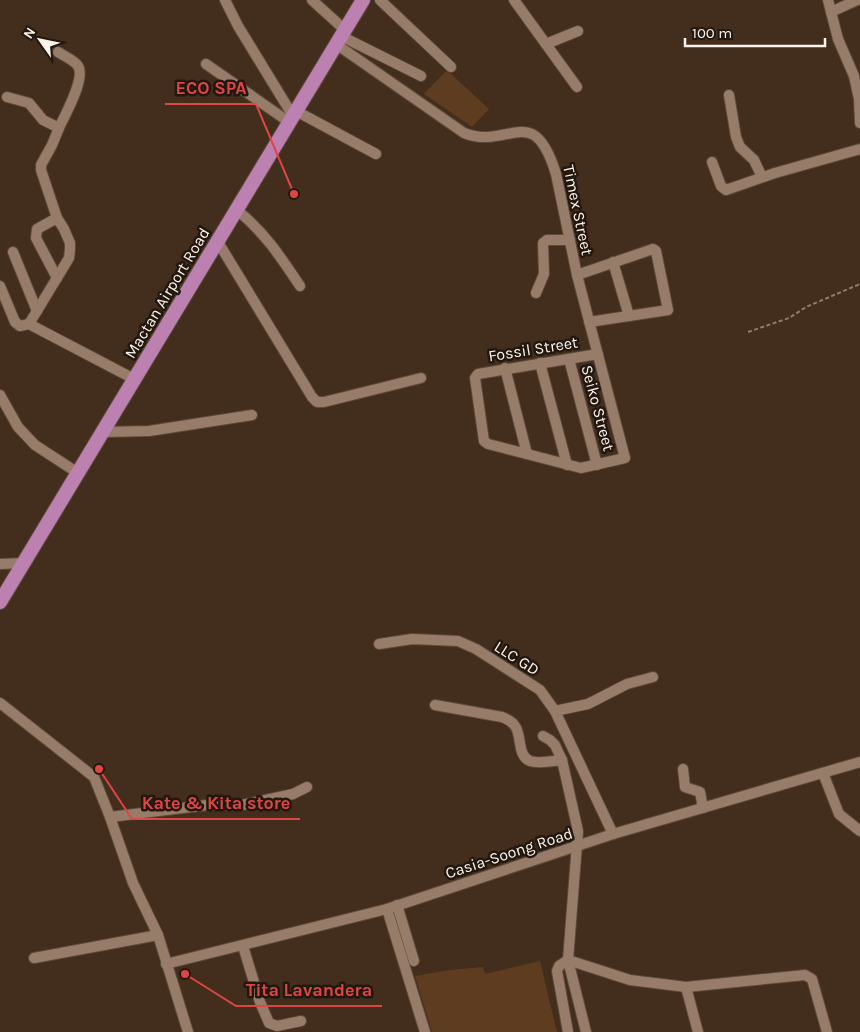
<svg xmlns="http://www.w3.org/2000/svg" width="860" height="1032" font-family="Karla,sans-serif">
<rect width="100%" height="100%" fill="#432d1c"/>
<g fill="#5e3c1f">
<path d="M446,71L451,74L489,109L472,127L424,94Z"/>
<path d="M540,961L557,1032H432L415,976L450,970L483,967L485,974Z"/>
</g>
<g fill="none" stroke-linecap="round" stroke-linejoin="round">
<g stroke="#5c4a3b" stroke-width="12">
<g id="minor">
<path d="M225,0L238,26L293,116"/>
<path d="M312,0L345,30"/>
<path d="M380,0L451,67"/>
<path d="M514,0L577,87"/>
<path d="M828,0L838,39L854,76L859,99L860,123"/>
<path d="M831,12L857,0"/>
<path d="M341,36L421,76"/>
<path d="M336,44L464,133C509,151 533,99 556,174L577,275L625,458L581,468L488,444L484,441L475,378L478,374L598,354"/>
<path d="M546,44L578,31"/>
<path d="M58,52C64,56 74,60 78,66C86,78 65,115 59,128"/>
<path d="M206,64L289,122"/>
<path d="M729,95L736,137L740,147L754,160L762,177"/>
<path d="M7,97L29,103L43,120L59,128L52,145L41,165V170L57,218L64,229L70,243V249L69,258L29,324L136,380"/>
<path d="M296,111L376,154"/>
<path d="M712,162L721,186L726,190L775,173L860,149"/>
<path d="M237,210C265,233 280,256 300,286"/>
<path d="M57,218L37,229L36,238L57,278"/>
<path d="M218,242L312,397L317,402H324L421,378"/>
<path d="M13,252L37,311"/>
<path d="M613,262L629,316"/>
<path d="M577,275L653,249L656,251L668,310L589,322"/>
<path d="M0,286L15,322L20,326L29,324"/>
<path d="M536,293L544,274L543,243L547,240H570"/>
<path d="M569,359L597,465"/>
<path d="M540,363L567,465"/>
<path d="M505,368L527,454"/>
<path d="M0,395L18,427L35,445L78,473"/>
<path d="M103,432L149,431L252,415"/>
<path d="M0,564L24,563"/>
<path d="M379,644L412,639L458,641L476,649L540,690L555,711L613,834"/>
<path d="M0,703L94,777L110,817L133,883L158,935L188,1032"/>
<path d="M435,705L502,717C507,719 512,721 515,726C522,735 517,756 530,761C539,764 553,761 562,760"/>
<path d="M555,711L588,704L627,684L653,677"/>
<path d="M543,736L550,740L555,745L562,760L578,831L568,960L586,1032"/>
<path d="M683,769L685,787L700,792L703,808"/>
<path d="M823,773L839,814L860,831"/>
<path d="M110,817L207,805H242L293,794L307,787"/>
<path d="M397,905L414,961"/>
<path d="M387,909L425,1032"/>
<path d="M243,946L260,1002L269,1023L277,1026L301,1021"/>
<path d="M34,958L158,935"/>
<path d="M166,964L387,909L613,834L860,762"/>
<path d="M686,987L698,1032"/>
<path d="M568,1032L557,971L559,966L568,960L630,980L686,987L805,975L812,979L827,1032"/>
</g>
</g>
<g stroke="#5c4a3b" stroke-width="16">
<path id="major" d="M0,602L363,0"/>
</g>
<path stroke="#8e7d6f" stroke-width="2" stroke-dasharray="4 2.5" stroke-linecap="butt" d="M748,332L789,318L806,307L860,284"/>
<use href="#minor" stroke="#977d69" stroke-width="10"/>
<use href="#major" stroke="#bd81b1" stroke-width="14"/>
</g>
<g text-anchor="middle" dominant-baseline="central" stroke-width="5" stroke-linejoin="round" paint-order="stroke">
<g font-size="16" fill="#fef3ea" stroke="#221810">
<text transform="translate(578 210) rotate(78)">Timex Street</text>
<text transform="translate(167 293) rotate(-59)">Mactan Airport Road</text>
<text transform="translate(533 349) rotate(-9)">Fossil Street</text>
<text transform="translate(598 408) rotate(75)">Seiko Street</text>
<text transform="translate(517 658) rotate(32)">LLC GD</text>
<text transform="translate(509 853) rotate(-18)">Casia-Soong Road</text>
</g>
</g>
<path fill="none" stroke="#dc4645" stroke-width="2" d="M294 194L256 104H165M99 769L132 819H300M185 974L236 1006H382"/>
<g fill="#dc4645" stroke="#221810" stroke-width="2">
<circle cx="294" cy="194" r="5"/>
<circle cx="99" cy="769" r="5"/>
<circle cx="185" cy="974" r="5"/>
</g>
<g font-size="18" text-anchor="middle" font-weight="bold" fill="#dc4645" stroke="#221810" stroke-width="5" stroke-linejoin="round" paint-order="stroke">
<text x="211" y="94">ECO SPA</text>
<text x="216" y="809">Kate &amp; Kita store</text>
<text x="309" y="996">Tita Lavandera</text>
</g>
<g transform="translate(40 40) rotate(303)" stroke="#221810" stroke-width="4" paint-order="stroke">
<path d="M0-4L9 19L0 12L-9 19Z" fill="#fef3ea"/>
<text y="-8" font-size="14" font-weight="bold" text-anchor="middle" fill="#fef3ea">N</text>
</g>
<path d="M685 38v8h140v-8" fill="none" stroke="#fef3ea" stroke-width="2.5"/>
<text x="692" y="38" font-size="15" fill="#fef3ea" stroke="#221810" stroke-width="4" paint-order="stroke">100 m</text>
</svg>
